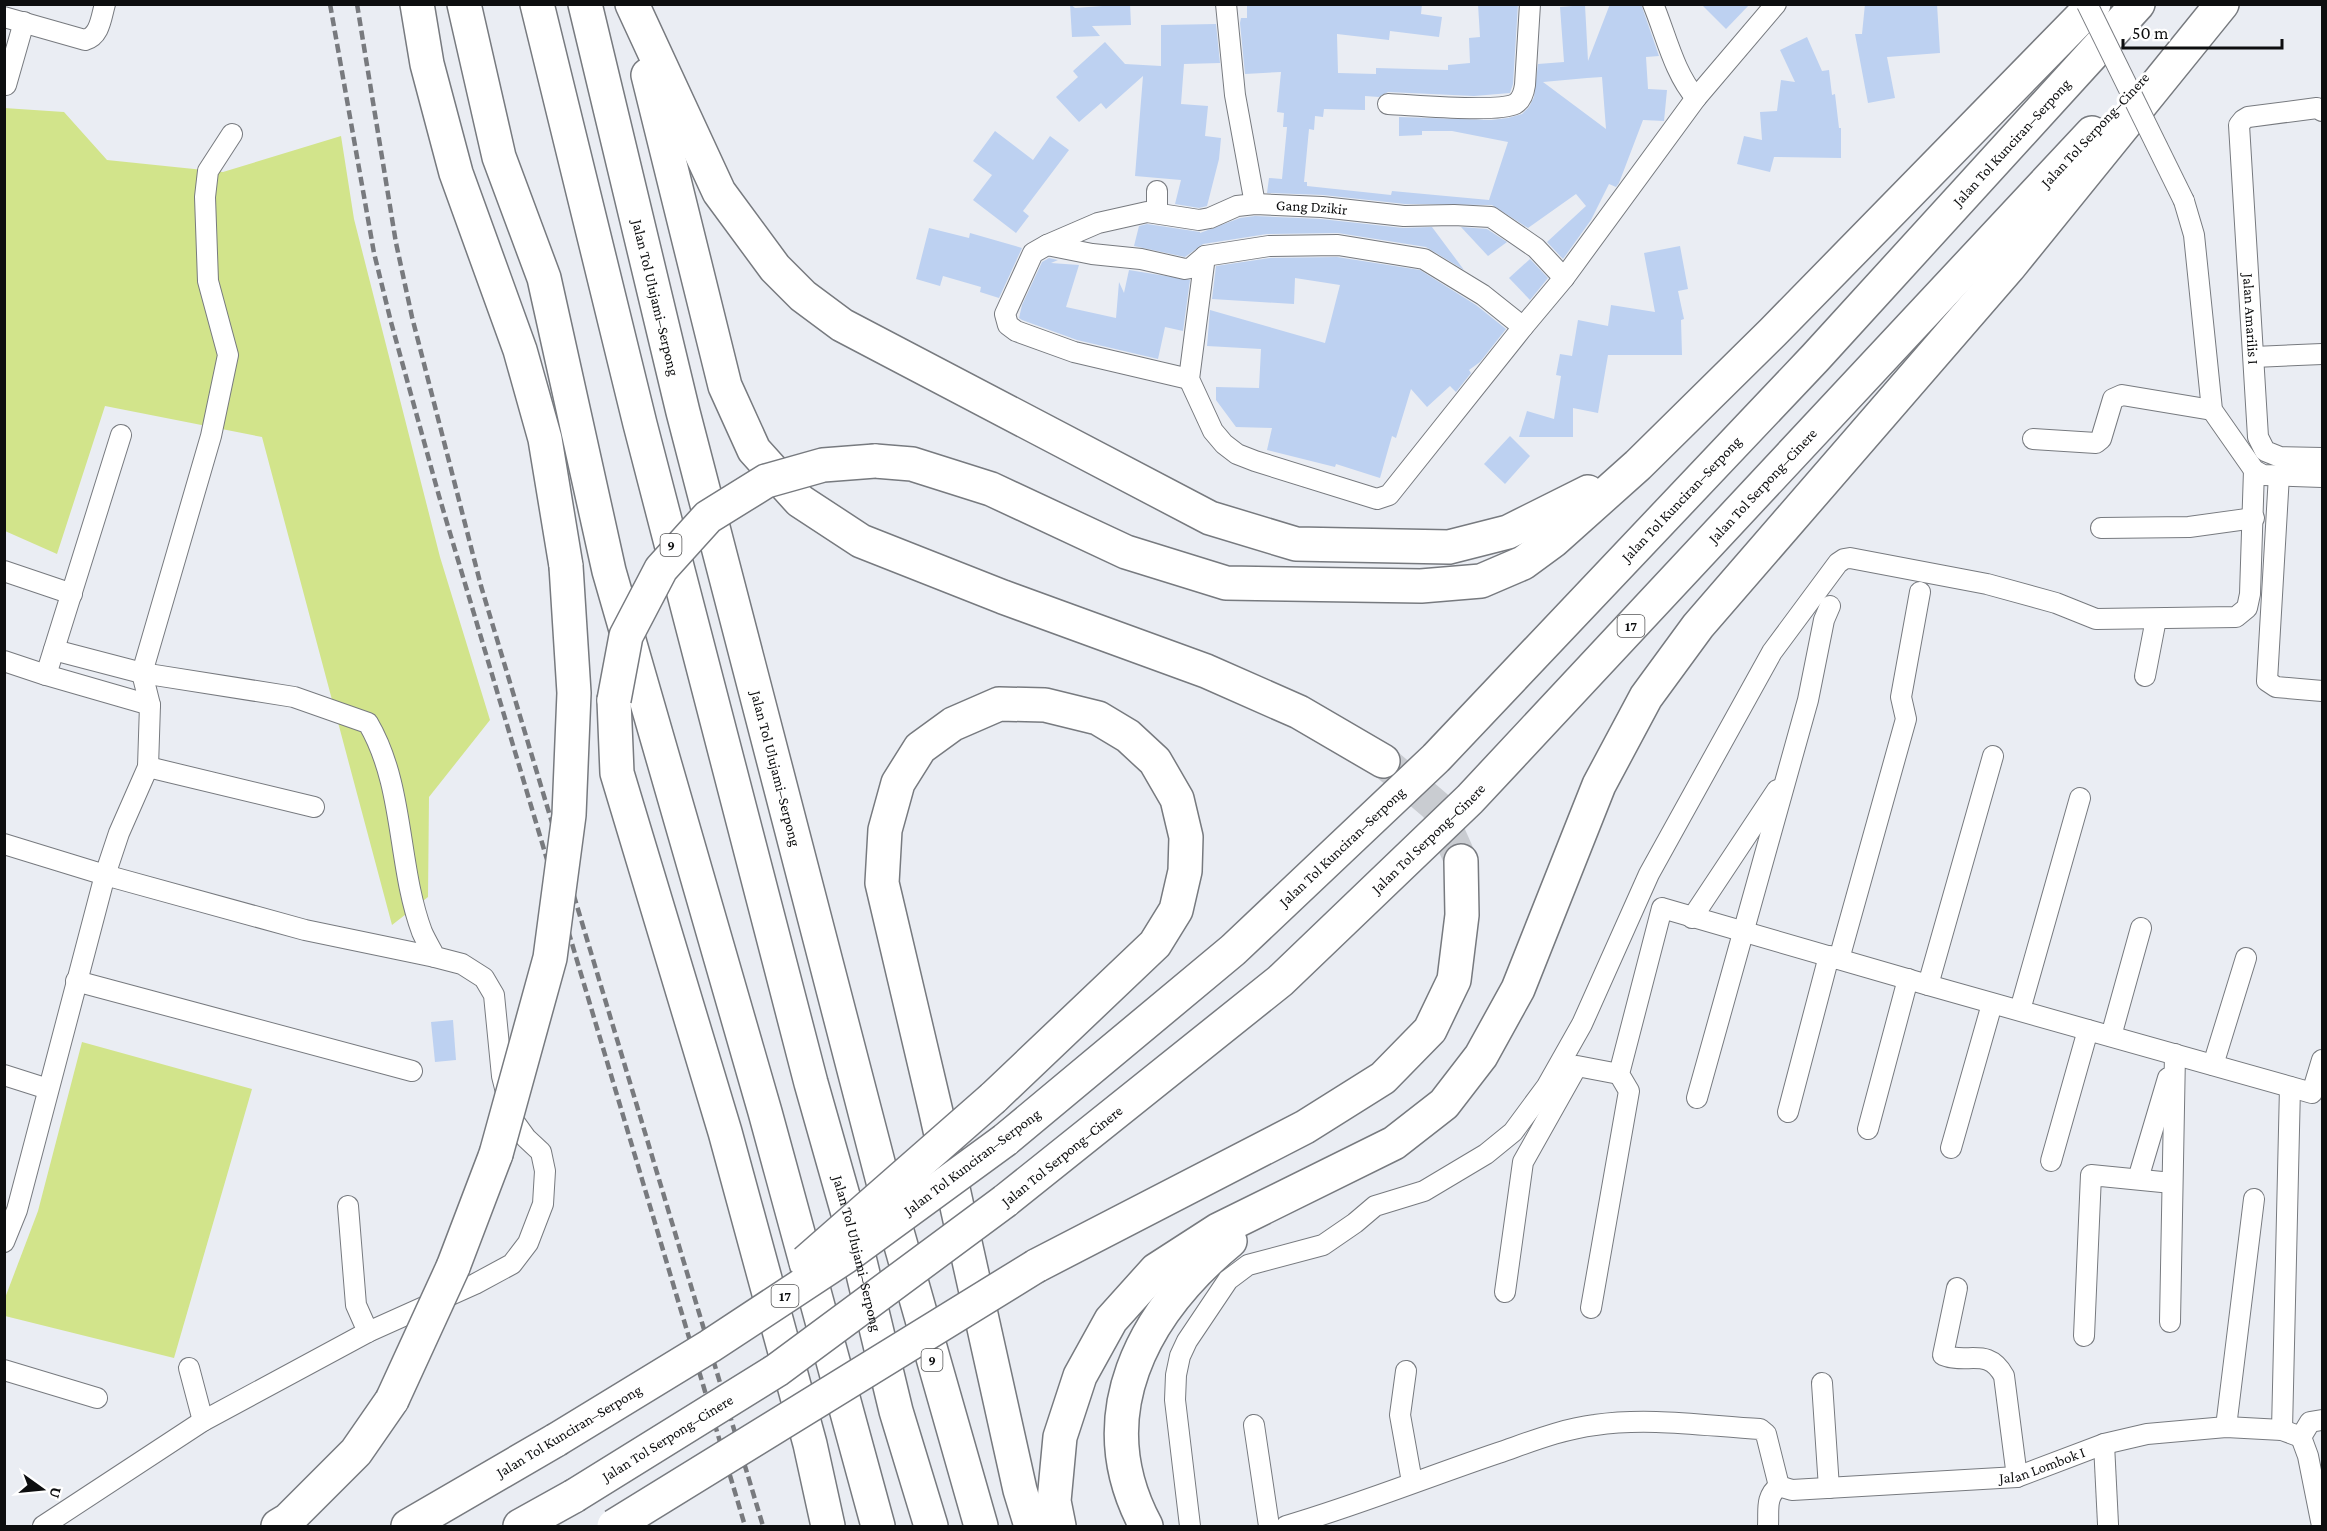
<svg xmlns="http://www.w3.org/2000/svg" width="2327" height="1531" font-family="'Crimson Pro',serif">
<rect width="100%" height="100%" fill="#eaedf3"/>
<g fill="#d2e48b">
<path d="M4,108L64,112L107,160L223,172L341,136L354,219L440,557L490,720L429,797L428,897L392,925L262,437L105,406L57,554L5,531Z"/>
<path d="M82,1042L252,1089L174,1358L5,1316V1298L38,1211Z"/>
</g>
<g fill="#bdd1f1" fill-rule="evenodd">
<path d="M1070,4L1075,8L1130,4L1131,25L1092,26L1100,36L1072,37Z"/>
<path d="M1247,4H1422L1421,14L1442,17L1439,37L1390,31L1389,40L1337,34L1338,73L1376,74V68L1448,70V65L1470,63L1469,38L1480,37L1478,4H1518L1513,84L1510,93L1474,96L1388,92L1379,97L1365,96V110L1324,109L1323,117L1315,116L1314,130L1309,129L1304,182H1307V186L1391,195L1392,191L1489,200L1508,142L1452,131H1422V135L1399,136V117L1491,120L1508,118L1522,114L1529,107L1534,97L1538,64L1564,62L1560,7L1585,5L1588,61L1610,4H1641L1659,56L1646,57L1648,89L1667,90L1664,121L1643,120L1619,183L1616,187L1609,184L1591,220L1563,259L1547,242L1586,206L1576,194L1528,228L1492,205L1405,204L1323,195L1267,193L1269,178L1282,179L1287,127H1283L1284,113L1277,112L1281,72L1245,74L1240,23L1241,18H1247ZM1602,77L1606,129L1543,82L1587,78Z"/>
<path d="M1701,4H1750L1726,29Z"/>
<path d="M1865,4H1937L1940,53L1887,57L1895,98L1868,103L1855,34H1862Z"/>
<path d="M1216,24L1220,63L1184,64L1181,104L1208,106L1205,136L1221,138L1219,159L1207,206L1199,208L1175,204L1181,180L1135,176L1143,76L1106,109L1101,103L1079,122L1056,97L1078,77L1073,71L1105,42L1125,64L1161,66V25Z"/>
<path d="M1807,37L1822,71L1829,70L1832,95L1835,94L1839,128H1841V158L1774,157L1770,172L1737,164L1744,136L1762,140L1760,112L1777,111L1781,80L1795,82L1780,50Z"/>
<path d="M995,131L1033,160L1050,136L1069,150L1023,211L1029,216L1016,233L973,200L992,175L973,161Z"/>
<path d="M1255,216L1321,219L1403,228L1432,227L1464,270L1426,247L1338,233L1267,234L1203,244L1185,257L1134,246L1139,226L1147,224L1200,232V233L1240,218Z"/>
<path d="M1461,227L1487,229L1507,242L1488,256Z"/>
<path d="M929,228L969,238L970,233L1022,248L999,298L980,292L981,287L943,276L940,286L916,279Z"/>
<path d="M1680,246L1688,289L1678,291L1684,319L1681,320L1682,355H1608L1598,413L1573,408V437H1519L1527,411L1554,419L1561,376L1556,375L1560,354L1572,356L1578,320L1608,326L1611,305L1655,312L1644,253Z"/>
<path d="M1337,257L1420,270L1476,305L1506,329L1480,362L1469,370L1471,373L1456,392L1450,386L1427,407L1411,389L1396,438L1392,436L1380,478L1336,464L1335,467L1267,450L1272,428L1236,427L1216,400V387L1259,388L1261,349L1207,346L1210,310L1325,343L1340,285L1295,278L1294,304L1212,299L1216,266L1270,258Z"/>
<path d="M1049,258L1058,260L1051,263L1079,265L1066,307L1116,318L1119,282L1124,293L1129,270L1190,280L1183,331L1165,327L1158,359L1077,340L1022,320L1019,318L1022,305L1042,262Z"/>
<path d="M1530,259L1548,278L1530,300L1509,278Z"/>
<path d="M1510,436L1530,456L1505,484L1484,464Z"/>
<path d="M453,1020L456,1060L435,1062L431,1022Z"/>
</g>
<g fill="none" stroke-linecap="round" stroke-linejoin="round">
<path stroke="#c9ccd1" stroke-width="33" stroke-dasharray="33 16" stroke-linecap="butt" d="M1383,761L1437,807L1461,861"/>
<g stroke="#777a7f" stroke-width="22">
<g id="street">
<path d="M1226,4L1235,95L1255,204"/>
<path d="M1653,4C1666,35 1674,73 1696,98"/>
<path d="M4,17L85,40C100,36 101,18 105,4"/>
<path d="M6,85L24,22"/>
<path d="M1388,104C1413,105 1497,113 1515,104C1522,100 1524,92 1525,85L1530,4"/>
<path id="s1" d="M2322,111L2317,108L2248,117L2243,120L2239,125L2258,437L2265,451L2280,457L2322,458"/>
<path d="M1157,191V212"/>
<path d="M2184,201L2194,235L2212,410L2254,470L2263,475L2322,477"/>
<path id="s2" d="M1047,245L1098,223L1147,212L1199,220L1210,218L1237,206L1255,204L1322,207L1404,216L1454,215L1491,217L1536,248L1564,278"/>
<path d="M1205,256L1189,379L1213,431L1224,444L1237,454L1255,461L1377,499L1389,495L1523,327L1564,278L1696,98L1776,4"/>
<path d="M2254,357L2322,354"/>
<path d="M1189,379L1074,352L1016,331L1008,325L1005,314L1033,253L1047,245L1092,254L1141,259L1185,269L1191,268L1205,256L1269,246L1338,245L1424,259L1483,295L1523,327"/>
<path d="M2033,439L2096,443L2101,439L2113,399L2122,395L2212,410"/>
<path d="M2279,475L2267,681L2276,687L2322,691"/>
<path d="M2101,528L2189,527L2254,518"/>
<path d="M4,571L72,594"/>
<path d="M4,661L46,675L150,705"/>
<path d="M46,675L121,435"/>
<path d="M2145,676L2156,619"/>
<path d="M148,767L314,807"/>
<path d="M4,844L105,875L119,833L148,767L150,705L142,673L211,436L228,355L208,281L205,197L208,171L232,134"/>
<path d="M1692,918L1777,790"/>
<path d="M1839,959L1906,719L1901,697L1920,592"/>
<path d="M76,981L412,1071"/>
<path d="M1928,985L1993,756"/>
<path d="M2020,1010L2080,798"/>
<path d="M2111,1036L2141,928"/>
<path d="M2213,1065L2246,958"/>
<path d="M4,1075L48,1089"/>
<path d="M1697,1098L1808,700L1824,620L1830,606"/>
<path d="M1788,1112L1829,956"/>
<path d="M1868,1129L1908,979"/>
<path d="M1951,1148L1992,1004"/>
<path d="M2051,1161L2088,1030"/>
<path d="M2138,1179L2168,1078"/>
<path d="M348,1206L356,1305L368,1332"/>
<path d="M4,1242L17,1210L105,875L305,930L435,957"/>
<path d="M1957,1288L1943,1355C1967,1365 1988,1346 2004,1376L2017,1477"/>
<path d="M1505,1292L1523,1162L1577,1066L1619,1074"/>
<path d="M1591,1308L1629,1091L1619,1074L1662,908L1928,985L2312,1093L2322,1060"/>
<path d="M2170,1322L2175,1054"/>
<path d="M2084,1336L2091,1175L2172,1183"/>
<path d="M189,1368L203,1421"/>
<path d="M4,1370L97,1398"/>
<path d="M1406,1371L1400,1415L1412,1482"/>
<path d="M1822,1383L1829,1488"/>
<path d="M1254,1425L1269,1526"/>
<path d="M2226,1427L2254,1199"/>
<path d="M2282,1430L2290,1087"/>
<path d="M2301,1437L2308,1456L2322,1526"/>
<path d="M2301,1437L2310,1422L2322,1420"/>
<path d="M2104,1444L2108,1524"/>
<path id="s3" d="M1779,1486L1792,1490L2017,1477L2104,1444L2147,1434L2226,1427L2282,1430L2301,1437"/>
<path d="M43,1526L203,1421L368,1332L475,1284L512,1264L528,1243L543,1204L545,1171L541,1152L526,1138L513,1120L502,1076L494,995L484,978L462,964L435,957C431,949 426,941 422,932C397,865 405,786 368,723L294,697L142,673L54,650"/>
<path d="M1190,1526L1175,1400L1176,1375L1180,1356L1187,1341L1228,1280L1248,1265L1323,1245L1355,1223L1375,1206L1424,1191L1486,1154L1513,1132L1547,1086L1582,1024L1649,874L1772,652L1838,563L1844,559L1850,558L1987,584L2056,603L2096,619L2236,617L2247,608L2250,594L2254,470"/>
<path d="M1286,1526C1358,1505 1427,1477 1498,1453C1530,1442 1562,1429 1595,1425C1649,1417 1706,1426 1760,1429L1766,1434L1779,1486"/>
<path d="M1768,1526C1769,1510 1765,1497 1779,1486"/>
</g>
</g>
<g stroke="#777a7f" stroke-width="36">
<g id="highway">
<path d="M417,4L427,64L456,173L520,350L545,439L566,566"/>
<path d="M464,4L499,157L544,278L609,571L765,1112L878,1526"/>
<path id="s4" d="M537,4L640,424L811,1083L851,1224L896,1411L931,1526"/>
<path id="s5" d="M585,4L683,412L886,1193L981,1526"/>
<path d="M632,4L719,192L775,268L803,296L842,325L1210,518L1296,544L1449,547L1508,532L1588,492"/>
<path d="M648,75L725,386L754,450L800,501L861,541L1003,597L1206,671L1299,712L1383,761"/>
<path d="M875,461L912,464L991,489L1126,552L1226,583L1421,586L1481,581L1523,563L1553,541L1638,465L1773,332L2094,4"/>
<path d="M614,700L617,773L725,1132L810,1444L828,1526"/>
<path d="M993,1098L1155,944L1176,910L1185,871L1186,837L1177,799L1155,761L1128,736L1098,718L1045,705L999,704L953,724L920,748L898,783L885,830L882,883L936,1112L1020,1490L1031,1526"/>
<path id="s6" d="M1005,1140L1233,950L1436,758L1815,358L2138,4"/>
<path id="s7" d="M1005,1201L1280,981L1470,799L2092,133"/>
<path d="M1036,1266L1305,1127L1383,1078L1430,1030L1454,980L1462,915L1461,861"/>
<path d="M453,1267L496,1154"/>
<path d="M278,1526L288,1520L356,1452L392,1400"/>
<path d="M408,1526L556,1440"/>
<path d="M520,1526L574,1496"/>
<path d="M1059,1526L1054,1501L1060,1437L1080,1376L1111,1320L1156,1270L1218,1230L1394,1143L1444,1104L1481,1056L1518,989L1599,785L1646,697L1698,626L2009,267L2222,4"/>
<path d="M1146,1526C1087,1416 1142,1314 1230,1241"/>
</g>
</g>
<use href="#street" stroke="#fff" stroke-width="20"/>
<use href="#highway" stroke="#fff" stroke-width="33"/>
<g stroke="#787a7e" stroke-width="4.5" stroke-dasharray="9 4.5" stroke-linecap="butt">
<path d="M330,4L374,253L391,322L439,496L745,1526"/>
<path d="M357,4L396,243L412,317L481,586L763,1526"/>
</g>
<g stroke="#777a7f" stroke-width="22" stroke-linecap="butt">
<path id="street-bridge" d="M2087,4L2184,201"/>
</g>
<g stroke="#777a7f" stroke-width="36" stroke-linecap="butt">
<g id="highway-bridge">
<path d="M614,700L626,636L661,569L708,517L766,481L823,465L875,461"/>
<path d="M496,1154L550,958L569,815L574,693L566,566"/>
<path d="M806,1262L993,1098"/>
<path d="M392,1400L453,1267"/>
<path d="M556,1440L710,1346L845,1257L1005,1140"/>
<path id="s8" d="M574,1496L777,1370L1005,1201"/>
<path d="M614,1526L1036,1266"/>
</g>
</g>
<use href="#street-bridge" stroke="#fff" stroke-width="20"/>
<use href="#highway-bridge" stroke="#fff" stroke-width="33"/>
</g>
<g text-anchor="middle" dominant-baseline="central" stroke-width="6" stroke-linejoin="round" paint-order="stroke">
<g fill="#fff" stroke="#565657" stroke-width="1.5">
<rect x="660.5" y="534" width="21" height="22" rx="4.5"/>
<rect x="1617.5" y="615" width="27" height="22" rx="4.5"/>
<rect x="771.5" y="1285" width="27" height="22" rx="4.5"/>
<rect x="921.5" y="1349" width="21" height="22" rx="4.5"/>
</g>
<g font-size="14" font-weight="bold" fill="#0d0e0f">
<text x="671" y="545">9</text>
<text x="1631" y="626">17</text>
<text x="785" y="1296">17</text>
<text x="932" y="1360">9</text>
</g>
<g font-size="15" fill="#0d0e0f" stroke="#fff">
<text transform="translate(2095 130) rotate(-47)">Jalan Tol Serpong–Cinere</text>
<text stroke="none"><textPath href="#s6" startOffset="1419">Jalan Tol Kunciran–Serpong</textPath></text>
<text stroke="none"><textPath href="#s2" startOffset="274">Gang Dzikir</textPath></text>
<text stroke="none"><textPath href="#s5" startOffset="302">Jalan Tol Ulujami–Serpong</textPath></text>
<text stroke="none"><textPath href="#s1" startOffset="282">Jalan Amarilis I</textPath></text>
<text stroke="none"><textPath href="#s7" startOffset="1044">Jalan Tol Serpong–Cinere</textPath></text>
<text stroke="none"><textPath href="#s6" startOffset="933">Jalan Tol Kunciran–Serpong</textPath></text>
<text stroke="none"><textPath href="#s5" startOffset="788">Jalan Tol Ulujami–Serpong</textPath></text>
<text stroke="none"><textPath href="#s7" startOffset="558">Jalan Tol Serpong–Cinere</textPath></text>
<text stroke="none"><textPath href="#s6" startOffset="447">Jalan Tol Kunciran–Serpong</textPath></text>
<text transform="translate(1062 1156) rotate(-39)">Jalan Tol Serpong–Cinere</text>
<text transform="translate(972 1162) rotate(-37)">Jalan Tol Kunciran–Serpong</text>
<text stroke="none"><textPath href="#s4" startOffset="1290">Jalan Tol Ulujami–Serpong</textPath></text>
<text transform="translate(569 1431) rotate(-31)">Jalan Tol Kunciran–Serpong</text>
<text stroke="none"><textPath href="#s8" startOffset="110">Jalan Tol Serpong–Cinere</textPath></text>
<text stroke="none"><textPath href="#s3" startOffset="266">Jalan Lombok I</textPath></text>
</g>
</g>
<rect width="2327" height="1531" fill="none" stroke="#0d0e0f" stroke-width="12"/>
<g transform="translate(42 1489) rotate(105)" stroke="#ffffff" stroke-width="4.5" paint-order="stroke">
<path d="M0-4.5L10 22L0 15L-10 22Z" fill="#0d0e0f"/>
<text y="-9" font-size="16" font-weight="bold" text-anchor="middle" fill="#0d0e0f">U</text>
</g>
<path d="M2123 39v9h159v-9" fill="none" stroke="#0d0e0f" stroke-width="3"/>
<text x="2132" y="39" font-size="18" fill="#0d0e0f" stroke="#ffffff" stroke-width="4.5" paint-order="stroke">50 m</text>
</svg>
